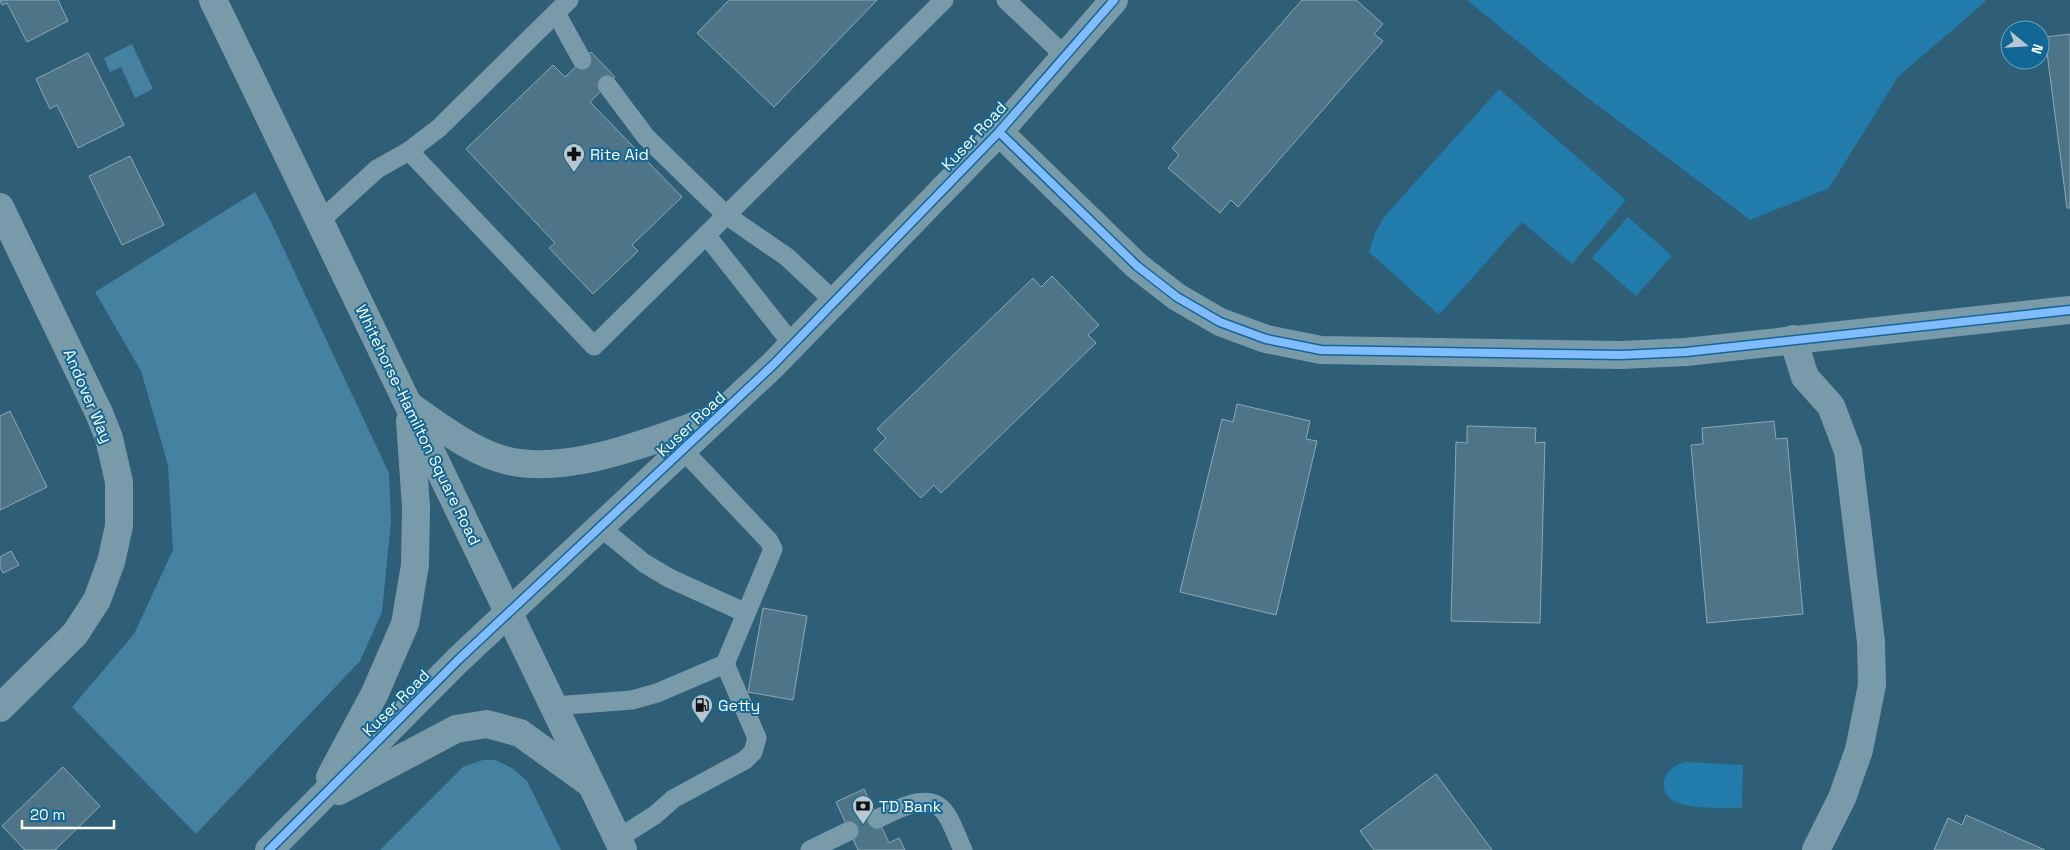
<svg xmlns="http://www.w3.org/2000/svg" width="2070" height="850" font-family="'Space Grotesk',sans-serif">
<rect width="100%" height="100%" fill="#2f5e77"/>
<g fill="#227cab">
<path d="M1467,0H1987L1898,77L1829,188L1750,220L1577,90Z"/>
<path d="M1499,89L1626,200L1572,264L1522,222L1439,315L1369,252L1375,233L1384,217Z"/>
<path d="M1628,217L1672,256L1636,296L1592,258Z"/>
<path d="M1686,762L1743,765L1742,808C1721,807 1659,814 1664,781C1666,769 1676,765 1686,762Z"/>
</g>
<g fill="#4581a0">
<path d="M132,44L153,89L135,98L121,67L110,72L104,58Z"/>
<path d="M255,192L270,220L389,473L391,521L382,612L360,661L196,834L72,707L134,634L173,550L168,465L141,371L95,292Z"/>
<path d="M483,760H495L512,768L527,781L561,850H380L463,767Z"/>
</g>
<g fill="#4e7488" stroke="#8ca9b7">
<path d="M0,0H58L68,21L27,42L7,3L2,5Z"/>
<path d="M729,0H877L774,107L697,33Z"/>
<path d="M1302,0H1356L1383,24L1374,34L1383,41L1238,207L1231,200L1220,213L1168,168L1179,155L1172,148Z"/>
<path d="M2070,34V208H2067L2045,37Z"/>
<path d="M591,52L615,77L590,102L682,197L632,245L638,251L593,294L549,248L555,243L466,149L553,65L565,77Z"/>
<path d="M88,53L124,125L78,148L57,105L50,109L36,79Z"/>
<path d="M130,156L164,225L122,245L89,176Z"/>
<path d="M1052,276L1099,325L1088,335L1096,343L941,493L934,485L921,498L874,450L886,438L877,429L1033,278L1041,287Z"/>
<path d="M1237,404L1310,421L1306,439L1317,441L1276,615L1180,592L1222,419L1233,422Z"/>
<path d="M10,411L47,487L0,510V416Z"/>
<path d="M1774,421L1776,439L1787,438L1803,614L1707,623L1691,445L1703,444L1702,428Z"/>
<path d="M1467,426L1536,428L1535,443L1545,442L1540,623L1451,621L1456,442L1467,443Z"/>
<path d="M11,551L19,565L3,573L0,567V557Z"/>
<path d="M763,608L807,616L793,700L748,692Z"/>
<path d="M63,767L100,806L55,850H25L2,826Z"/>
<path d="M1436,774L1492,850H1374L1360,831Z"/>
<path d="M864,789L889,843L899,838L905,850H858L836,802Z"/>
<path d="M1966,815L2045,850H1934L1948,818L1962,825Z"/>
</g>
<g fill="none" stroke-linecap="round" stroke-linejoin="round">
<g stroke="#799aa9" stroke-width="19">
<path d="M1006,0L1065,56"/>
<path d="M556,13L582,60"/>
<path d="M607,85L646,137L726,215L787,257L834,301"/>
<path d="M409,151L439,128L569,0"/>
<path d="M320,221L377,169L409,151L594,346L944,0"/>
<path d="M706,235L793,345"/>
<path d="M600,527L644,563L669,578L746,613"/>
<path d="M554,706L632,700L657,693L725,664L773,549L769,541L683,450"/>
<path d="M877,819C897,810 930,789 946,814C953,824 957,838 963,850"/>
<path d="M617,839L655,815L673,799L745,760L753,752L757,738L725,664"/>
<path d="M810,850L849,831"/>
</g>
<g stroke="#799aa9" stroke-width="28">
<path d="M999,132L1137,266L1177,297L1220,322L1266,339L1321,350L1621,355L1686,352L2070,310"/>
<path d="M0,207L99,413L109,438L119,482V526L111,562L97,600L75,634L0,708"/>
<path d="M1793,339L1805,377L1831,406L1848,451L1871,642L1872,685L1859,750L1842,798L1816,850"/>
</g>
<g stroke="#799aa9" stroke-width="28">
<path d="M213,0L623,850"/>
<path d="M410,406C436,424 467,448 498,458C560,479 649,442 708,421"/>
<path d="M330,777L374,695L405,624L415,565L416,507L410,421"/>
<path d="M339,791L456,729L487,724L520,733L588,782"/>
<path d="M269,850L458,660L773,365L999,132L1114,0"/>
</g>
<g stroke="#116795" stroke-width="11">
<g id="cycleway">
<path d="M999,132L1137,266L1177,297L1220,322L1266,339L1321,350L1621,355L1686,352L2070,310"/>
<path d="M269,850L458,660L773,365L999,132L1114,0"/>
</g>
</g>
<use href="#cycleway" stroke="#80bcff" stroke-width="8"/>
</g>
<defs>
<g id="pharmacy-pin" transform="scale(1.125)"><path d="M0 17L-7.5 6A9.5 9.5 0 1 1 7.5 6Z" fill="#b6c7cf" stroke="#116795"/><path d="M-2-6h4v4h4v4h-4v4h-4v-4h-4v-4h4Z" fill="#111"/></g>
<g id="fuel-pin" transform="scale(1.125)"><path d="M0 17L-7.5 6A9.5 9.5 0 1 1 7.5 6Z" fill="#b6c7cf" stroke="#116795"/><path d="M-5.5-6h7V0h2V4h1.3V-2.5L3-4.5l.8-.8L6-3V5H2.5V1h-1V6h-7ZM-4.2-4.7v3.2H.2V-4.7Z" fill="#111"/></g>
<g id="bank-pin" transform="scale(1.125)"><path d="M0 17L-7.5 6A9.5 9.5 0 1 1 7.5 6Z" fill="#b6c7cf" stroke="#116795"/><path d="M-6-4H6V4H-6ZM0-2.3a2.3 2.3 0 1 0 0 4.6a2.3 2.3 0 1 0 0-4.6Z" fill="#111"/></g>
</defs>
<g fill-rule="evenodd">
<use href="#pharmacy-pin" x="574" y="154"/>
<use href="#fuel-pin" x="702" y="705"/>
<use href="#bank-pin" x="863" y="806"/>
</g>
<g text-anchor="middle" dominant-baseline="central" stroke-width="4" stroke-linejoin="round" paint-order="stroke">
<g font-size="16" fill="#fff" stroke="#116795">
<text transform="translate(974 136) rotate(-47)">Kuser Road</text>
<text transform="translate(88 396) rotate(67)">Andover Way</text>
<text transform="translate(691 424) rotate(-43)">Kuser Road</text>
<text transform="translate(418 425) rotate(64)">Whitehorse-Hamilton Square Road</text>
<text transform="translate(396 703) rotate(-45)">Kuser Road</text>
</g>
<g font-size="16" fill="#fff" stroke="#116795" text-anchor="start">
<text x="590" y="154">Rite Aid</text>
<text x="718" y="705">Getty</text>
<text x="879" y="806">TD Bank</text>
</g>
</g>
<g transform="translate(2025 45) rotate(108)"><circle r="24" fill="#116795" stroke="#70a4bf"/>
<path d="M0-4L9 19L0 12L-9 19Z" fill="#b6c7cf"/>
<text y="-8" font-size="14" font-weight="bold" text-anchor="middle" fill="#ffffff">N</text>
</g>
<path d="M22 820v8h92v-8" fill="none" stroke="#ffffff" stroke-width="2.5"/>
<text x="30" y="820" font-size="15" fill="#ffffff" stroke="#116795" stroke-width="4" paint-order="stroke">20 m</text>
</svg>
